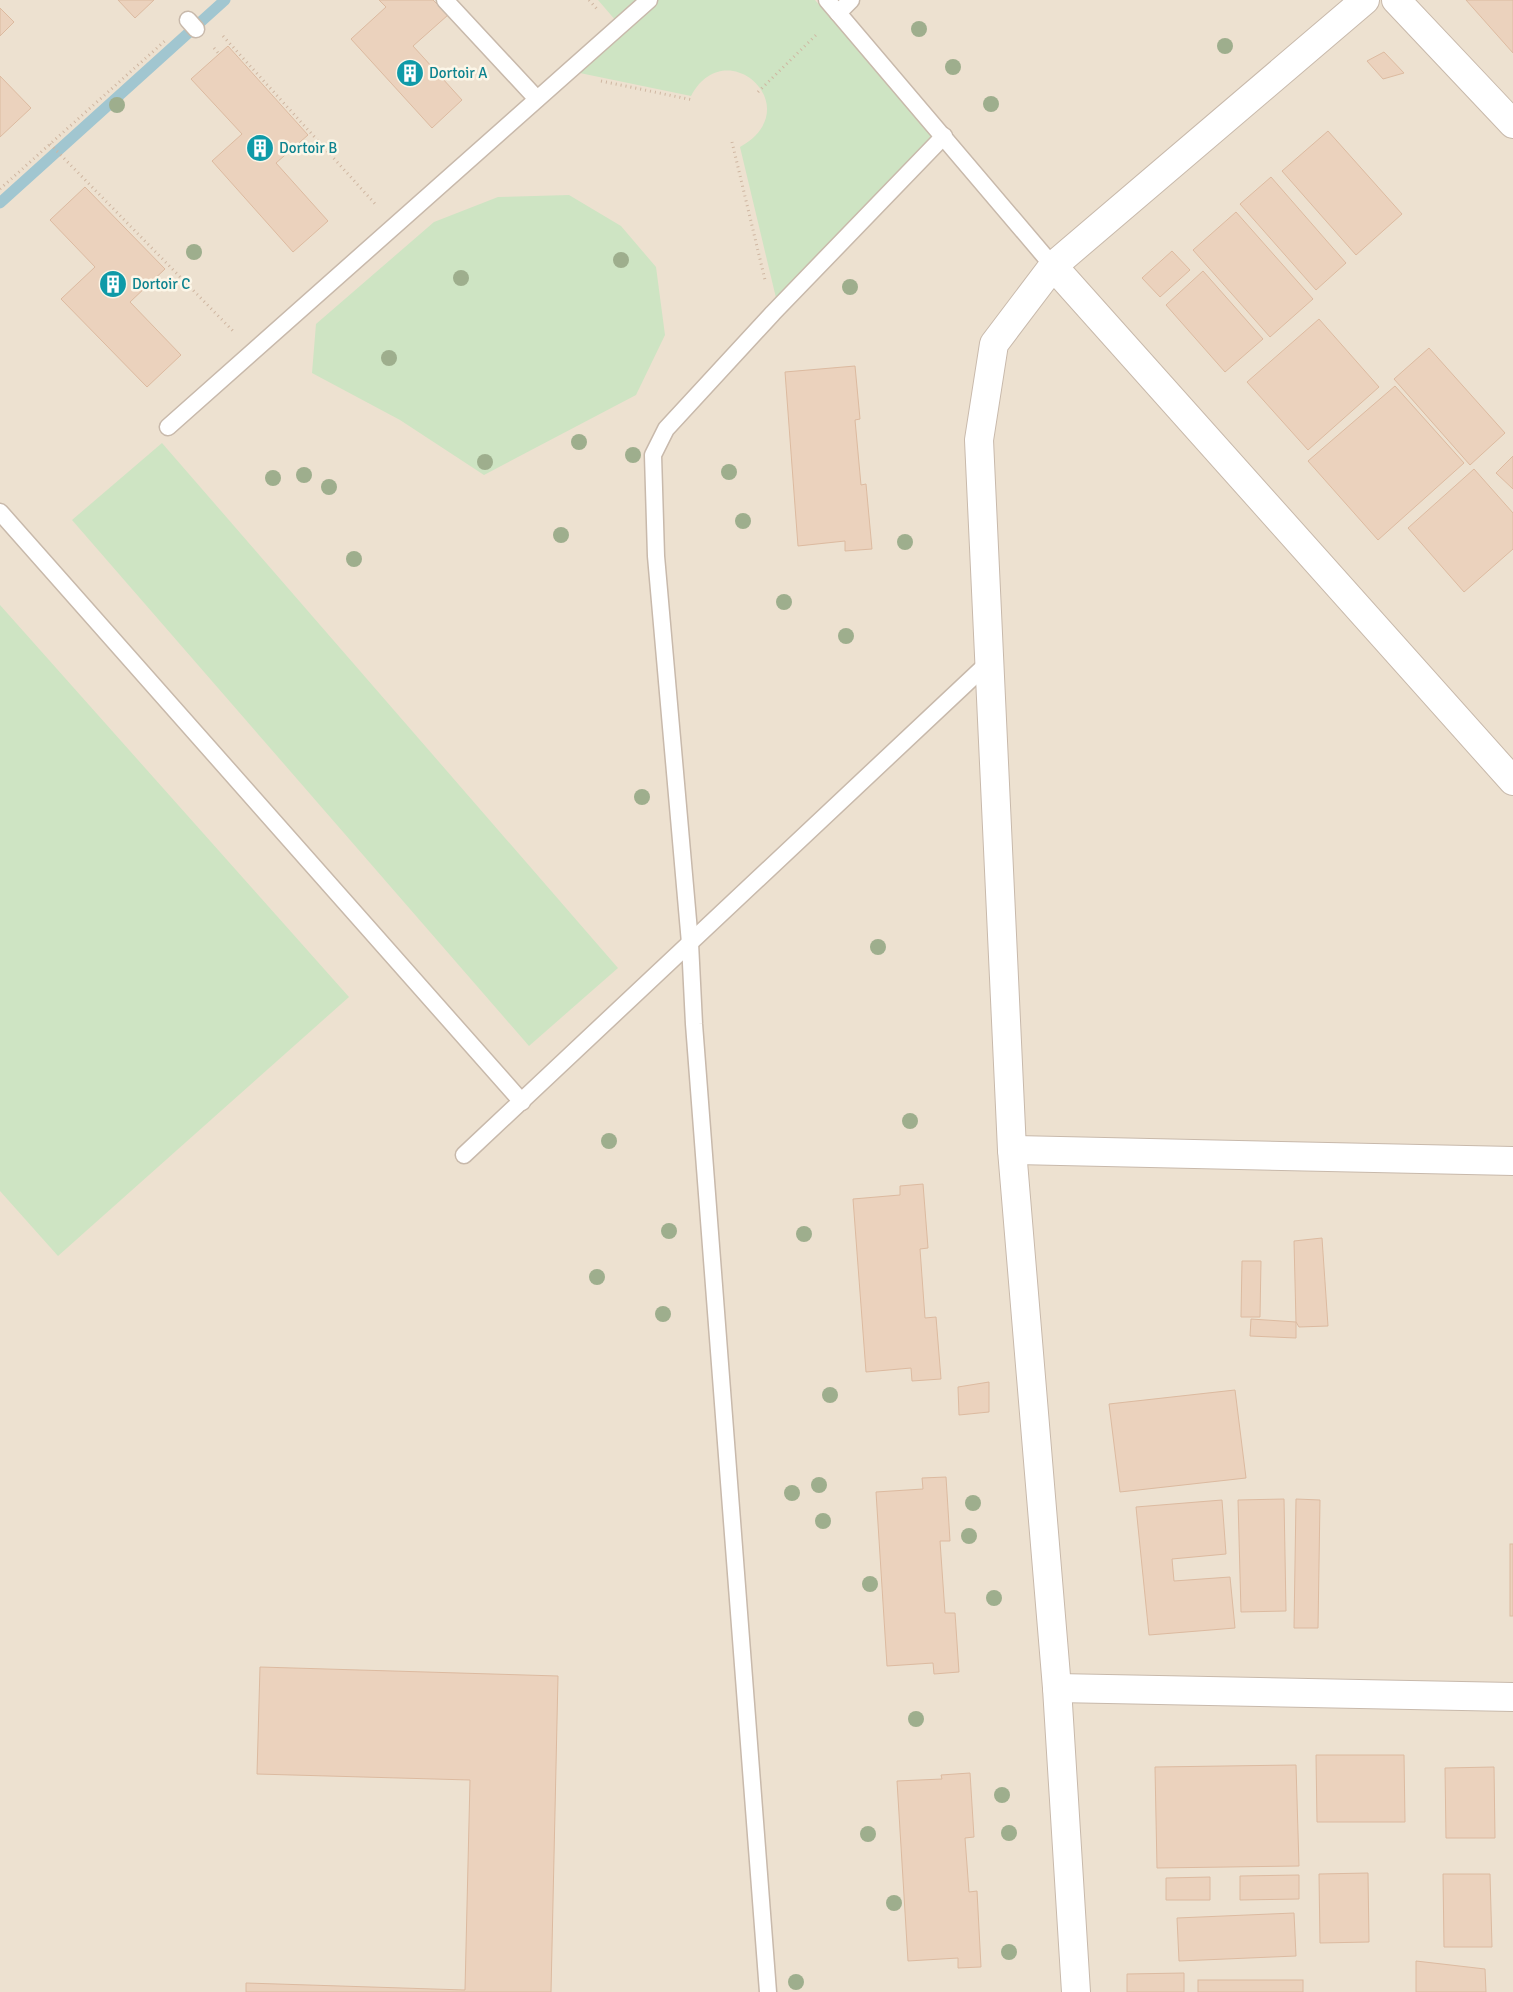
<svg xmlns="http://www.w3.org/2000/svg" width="1513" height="1992" font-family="Signika,sans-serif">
<rect width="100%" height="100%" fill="#f9f1e2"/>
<rect fill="#ede1d0" x="0" y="0" width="1513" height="1992"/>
<g fill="#cee4c3">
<path d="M598,0H815L936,137L777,302L740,147C810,108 726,30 691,96L575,72L623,29Z"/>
<path d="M569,195L621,226L656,267L665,335L636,395L484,475L400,420L312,373L316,324L434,222L498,197Z"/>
<path d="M162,443L618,968L529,1046L72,520Z"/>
<path d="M0,605L349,997L58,1256L0,1191Z"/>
</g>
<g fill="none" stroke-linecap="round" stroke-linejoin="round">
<path stroke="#a1c6d0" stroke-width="11" d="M0,203L225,0"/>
</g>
<g fill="#ebd2bd" stroke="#dcbaa0">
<path d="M118,0H154L135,18Z"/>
<path d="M379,0H433L448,15L413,46L462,100L432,128L351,39L386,7Z"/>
<path d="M1466,0H1513V53Z"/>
<path d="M0,8L14,22L0,36Z"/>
<path d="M228,46L308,135L276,163L328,221L293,252L212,161L242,134L191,79Z"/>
<path d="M1384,52L1404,73L1383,79L1367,61Z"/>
<path d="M0,76L31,108L0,137Z"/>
<path d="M1328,131L1402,214L1356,255L1282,171Z"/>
<path d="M1271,177L1346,263L1316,290L1240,204Z"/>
<path d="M85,187L165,269L130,302L181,355L147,387L61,299L95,267L50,220Z"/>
<path d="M1236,212L1313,299L1270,337L1193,250Z"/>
<path d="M1172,251L1190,270L1160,297L1142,278Z"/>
<path d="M1203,271L1263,339L1225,372L1166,305Z"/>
<path d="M1319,319L1379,387L1308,450L1247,382Z"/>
<path d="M1429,348L1505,433L1470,465L1394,379Z"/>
<path d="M855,366L860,419L855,420L861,485L866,484L872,549L845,551V541L798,546L785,372Z"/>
<path d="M1395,386L1464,463L1378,540L1308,461Z"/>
<path d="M1513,456V489L1496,473Z"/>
<path d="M1474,469L1513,513V549L1464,592L1408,528Z"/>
<path d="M923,1184L928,1248L920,1249L925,1318L936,1317L941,1379L912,1381L911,1368L866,1372L853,1199L900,1195V1186Z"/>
<path d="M1322,1238L1328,1326L1299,1327L1296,1322L1294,1241Z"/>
<path d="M1242,1261H1261L1260,1317H1241Z"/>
<path d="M1251,1319L1296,1322V1338L1250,1336Z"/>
<path d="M989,1382V1412L959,1415L958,1387Z"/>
<path d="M1235,1390L1246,1478L1120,1492L1109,1404Z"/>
<path d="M946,1477L950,1541H940L945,1613H955L959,1672L934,1674L933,1663L887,1666L876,1492L923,1489L922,1478Z"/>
<path d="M1284,1499L1286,1611L1241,1612L1238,1500Z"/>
<path d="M1296,1499L1320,1500L1318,1628H1294Z"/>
<path d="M1222,1500L1226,1554L1172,1559L1174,1581L1230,1577L1235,1628L1149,1635L1136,1507Z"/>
<rect x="1510" y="1544" width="3" height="72"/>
<path d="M260,1667L558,1676L551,1992H246V1983L465,1990L470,1780L257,1774Z"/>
<path d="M1316,1755H1404L1405,1822H1317Z"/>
<path d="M1296,1765L1299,1866L1157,1868L1155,1767Z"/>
<path d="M1494,1767L1495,1838H1446L1445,1768Z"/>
<path d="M970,1773L974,1837L965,1838L969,1892L977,1891L981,1967L958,1968V1958L908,1961L897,1781L942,1779L941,1775Z"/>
<path d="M1368,1873L1369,1942L1320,1943L1319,1874Z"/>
<path d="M1443,1874H1490L1492,1947H1444Z"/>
<path d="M1299,1875V1899L1240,1900V1876Z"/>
<path d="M1210,1877V1900H1166V1878Z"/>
<path d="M1294,1913L1296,1956L1179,1961L1177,1918Z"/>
<path d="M1416,1961L1485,1969L1486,1992H1416Z"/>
<path d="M1184,1973V1992H1127V1974Z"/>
<rect x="1198" y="1980" width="105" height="12"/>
</g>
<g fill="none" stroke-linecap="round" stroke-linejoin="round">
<g stroke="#c8b9ab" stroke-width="19">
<g id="service">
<path d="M445,0L537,99"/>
<path d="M827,0L1053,266"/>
<path d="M838,13L851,0"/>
<path d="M188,20L196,29"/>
<path d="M168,427L649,0"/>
<path d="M0,512L522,1102"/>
<path d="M464,1155L989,662"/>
<path d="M768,1992L694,1024L690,943L656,556L653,455L666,429L773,313L944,136"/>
</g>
</g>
<g stroke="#c8b9ab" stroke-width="30">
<g id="minor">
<path d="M1396,0L1513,124"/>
<path d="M1053,266L1513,781"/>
<path d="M1012,1150L1513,1161"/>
<path d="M1057,1688L1513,1697"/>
<path d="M1076,1992L1057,1688L1012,1150L979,440L994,344L1053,266L1365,0"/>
</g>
</g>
<g stroke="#cfb6a1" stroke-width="3" stroke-dasharray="1 4" stroke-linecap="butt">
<path d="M589,0L597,9"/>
<path d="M223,36L377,206"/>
<path d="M214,48L219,54"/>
<path d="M601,81L693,100"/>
<path d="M758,92L818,33"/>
<path d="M732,142L765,280"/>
<path d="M50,144L233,331"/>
<path d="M0,189L167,39"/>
</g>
<use href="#service" stroke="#fff" stroke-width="16"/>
<use href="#minor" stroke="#fff" stroke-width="28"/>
</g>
<g fill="#9eae8d">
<circle cx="919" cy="29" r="8"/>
<circle cx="1225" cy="46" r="8"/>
<circle cx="953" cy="67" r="8"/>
<circle cx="991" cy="104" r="8"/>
<circle cx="117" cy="105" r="8"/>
<circle cx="194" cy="252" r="8"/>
<circle cx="621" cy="260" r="8"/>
<circle cx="461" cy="278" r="8"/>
<circle cx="850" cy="287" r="8"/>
<circle cx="389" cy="358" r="8"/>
<circle cx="579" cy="442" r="8"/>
<circle cx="633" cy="455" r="8"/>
<circle cx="485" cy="462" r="8"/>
<circle cx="729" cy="472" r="8"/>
<circle cx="304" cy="475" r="8"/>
<circle cx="273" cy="478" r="8"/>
<circle cx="329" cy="487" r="8"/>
<circle cx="743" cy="521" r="8"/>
<circle cx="561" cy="535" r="8"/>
<circle cx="905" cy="542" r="8"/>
<circle cx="354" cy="559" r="8"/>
<circle cx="784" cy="602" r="8"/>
<circle cx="846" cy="636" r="8"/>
<circle cx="642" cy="797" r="8"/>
<circle cx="878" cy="947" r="8"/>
<circle cx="910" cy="1121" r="8"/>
<circle cx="609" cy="1141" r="8"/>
<circle cx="669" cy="1231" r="8"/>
<circle cx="804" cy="1234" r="8"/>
<circle cx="597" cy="1277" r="8"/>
<circle cx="663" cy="1314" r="8"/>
<circle cx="830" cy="1395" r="8"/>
<circle cx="819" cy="1485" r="8"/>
<circle cx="792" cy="1493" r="8"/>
<circle cx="973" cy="1503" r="8"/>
<circle cx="823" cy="1521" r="8"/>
<circle cx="969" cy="1536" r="8"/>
<circle cx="870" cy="1584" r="8"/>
<circle cx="994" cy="1598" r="8"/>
<circle cx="916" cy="1719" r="8"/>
<circle cx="1002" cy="1795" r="8"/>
<circle cx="1009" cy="1833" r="8"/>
<circle cx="868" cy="1834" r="8"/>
<circle cx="894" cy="1903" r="8"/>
<circle cx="1009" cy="1952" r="8"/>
<circle cx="796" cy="1982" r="8"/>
</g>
<defs>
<g id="building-disc" transform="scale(1.4375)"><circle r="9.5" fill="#0f9aa8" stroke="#fcf6e8"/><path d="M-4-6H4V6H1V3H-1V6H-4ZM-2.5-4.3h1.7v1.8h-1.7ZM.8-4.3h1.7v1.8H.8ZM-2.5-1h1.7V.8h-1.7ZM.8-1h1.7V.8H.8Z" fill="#fff"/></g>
</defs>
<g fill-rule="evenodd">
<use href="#building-disc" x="410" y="73"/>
<use href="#building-disc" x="260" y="148"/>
<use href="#building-disc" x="113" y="284"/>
</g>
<g text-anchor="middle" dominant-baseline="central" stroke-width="5" stroke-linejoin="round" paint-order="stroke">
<g font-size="15" fill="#0d838f" stroke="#fcf6e8" text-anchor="start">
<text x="429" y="73">Dortoir A</text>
<text x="279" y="148">Dortoir B</text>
<text x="132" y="284">Dortoir C</text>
</g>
</g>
</svg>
